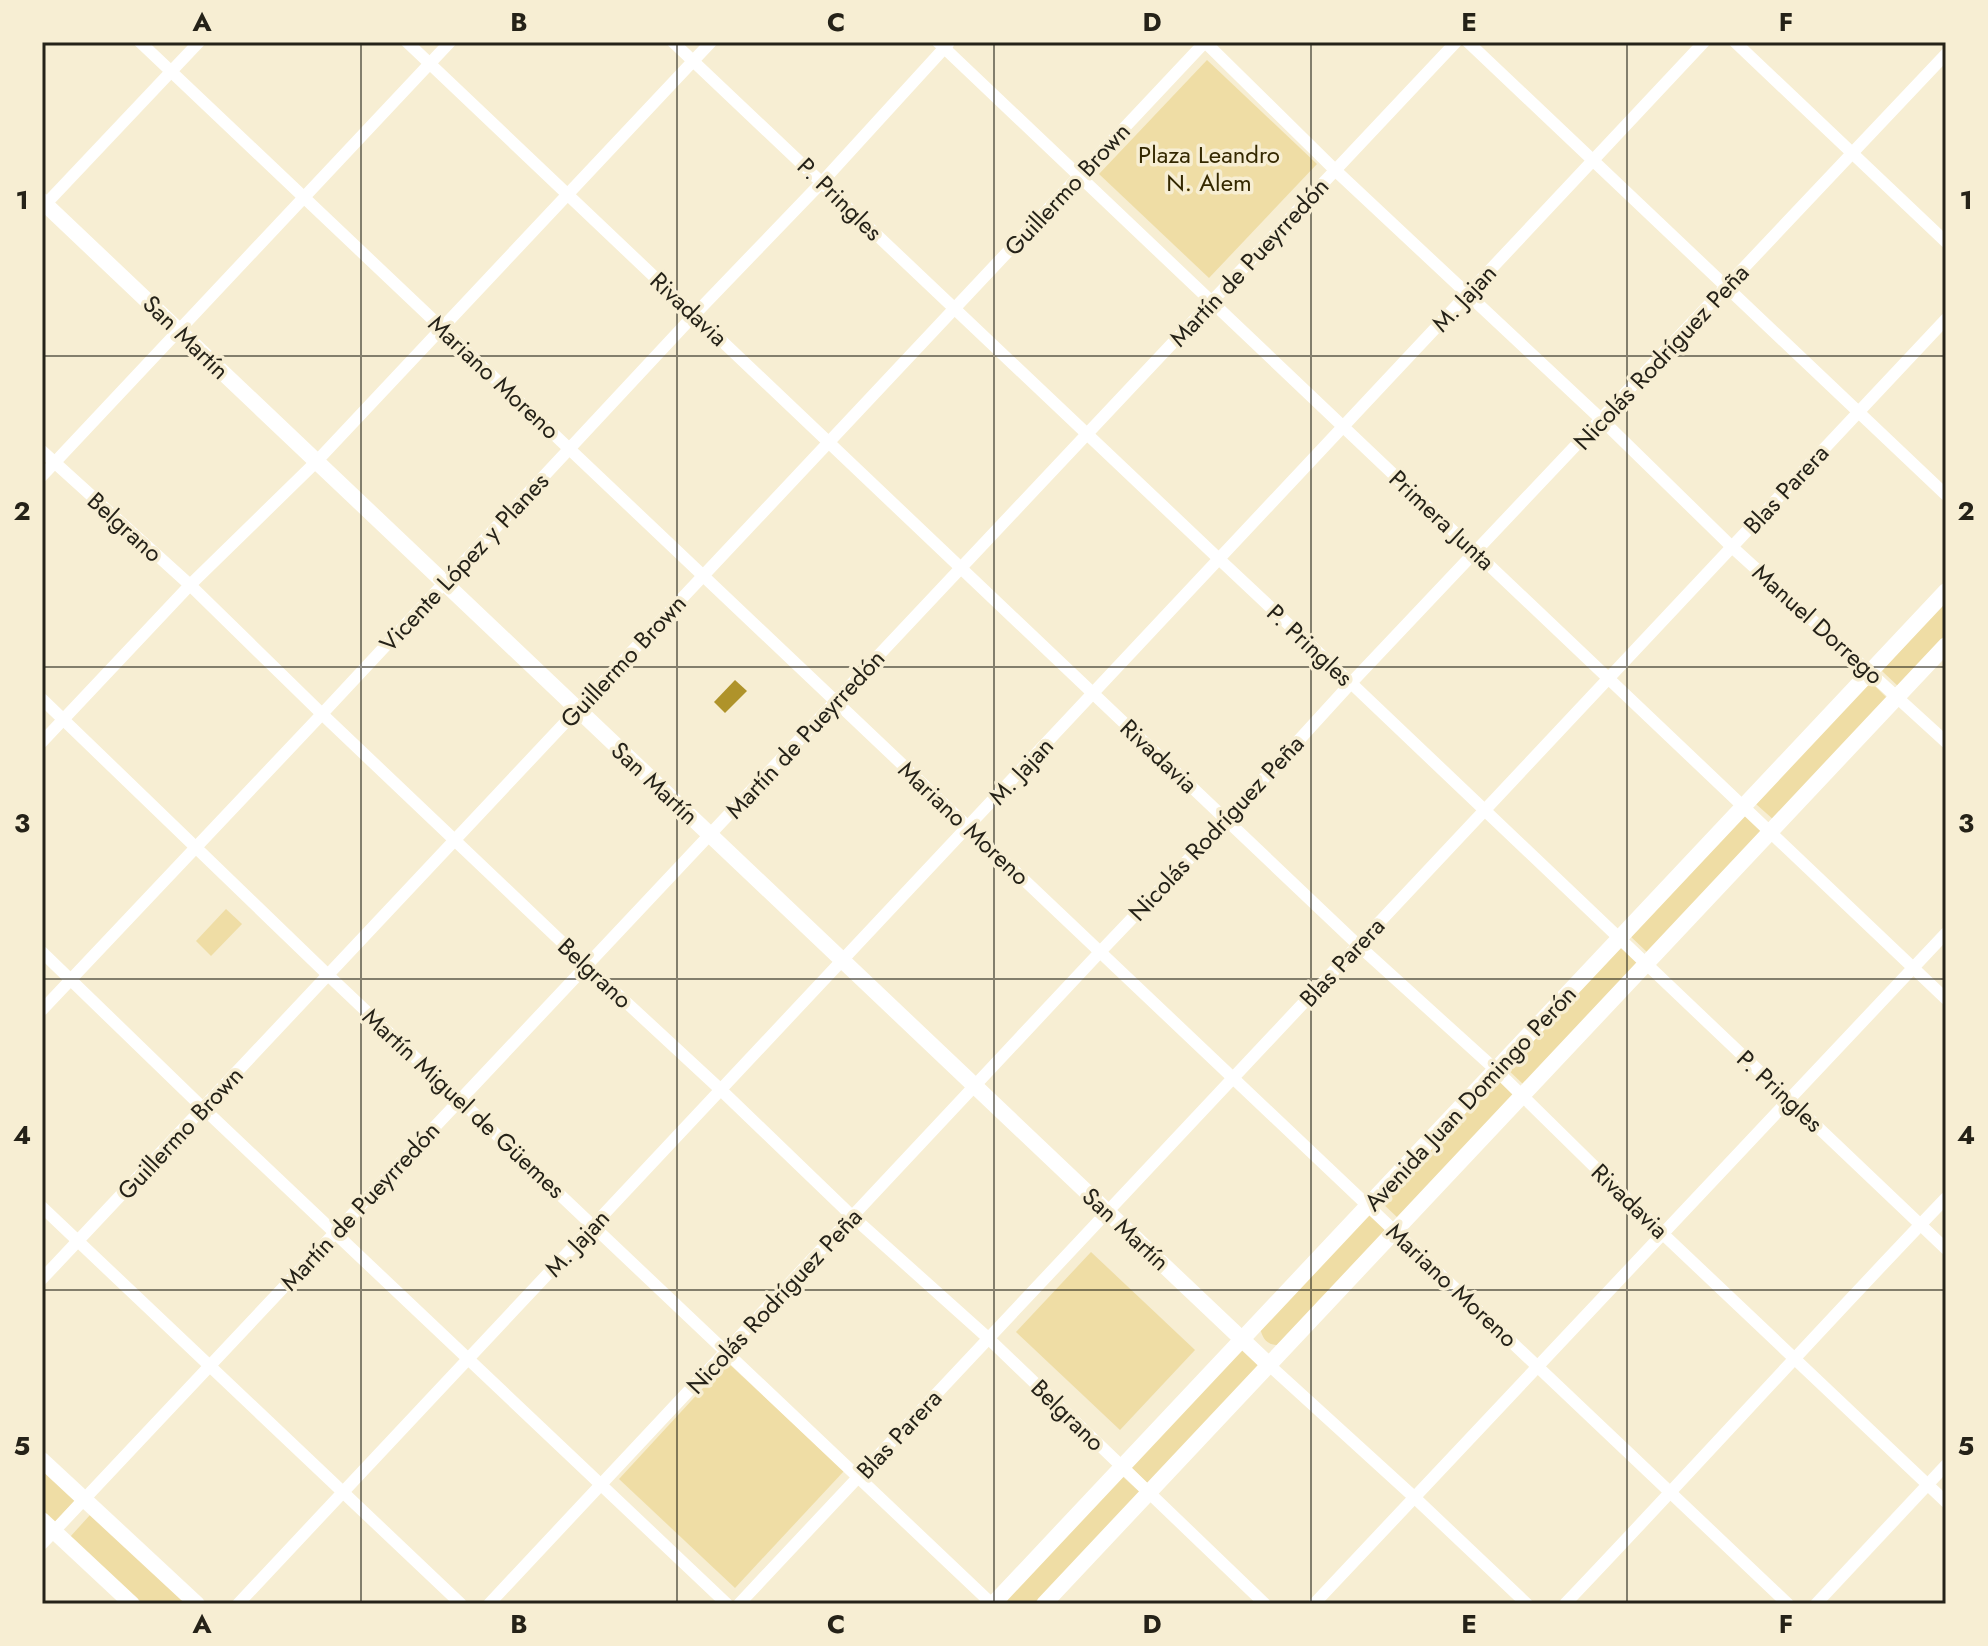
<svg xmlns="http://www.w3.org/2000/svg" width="1988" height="1646" font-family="Jost,sans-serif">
<rect width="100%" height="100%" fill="#f7eed3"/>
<g fill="#efdda5">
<path d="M1207,60L1317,164L1209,278L1099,174Z"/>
<path d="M1946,601V638L1900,688L1882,671Z"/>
<path d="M1870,681L1888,699L1775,821L1756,804Z"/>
<path d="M1745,812L1764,830L1648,953L1628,934Z"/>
<path d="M226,909L242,924L211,956L196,941Z"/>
<path d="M1621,945L1640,964L1524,1085L1505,1067Z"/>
<path d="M1496,1076L1516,1095L1399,1219L1379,1200Z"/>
<path d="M1370,1212L1389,1230L1280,1345C1267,1345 1263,1340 1260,1328Z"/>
<path d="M1091,1252L1195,1350L1120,1430L1016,1332Z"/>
<path d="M1240,1350H1248L1261,1362L1150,1486L1130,1466Z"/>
<path d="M727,1362L844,1471L735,1588L619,1479Z"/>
<path d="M42,1468L75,1500L54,1523L42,1511Z"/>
<path d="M1121,1475L1143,1495L1041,1604H1011L1006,1599Z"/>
<path d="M90,1515L188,1604H143L70,1537Z"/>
</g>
<path fill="#af932a" d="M735,680L747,691L725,713L714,702Z"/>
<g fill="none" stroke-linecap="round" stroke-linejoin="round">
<g stroke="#fff" stroke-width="12">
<path d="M140,42L1788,1604"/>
<path d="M407,42L1358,945L1496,1070L1663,1234L1946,1502"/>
<path d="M673,42L1219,559L1351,683L1946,1249"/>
<path d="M938,42L1946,999"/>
<path d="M1205,42L1335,170L1602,420L1732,547L1946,742"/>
<path d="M1468,42L1946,495"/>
<path d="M1735,42L1946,242"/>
<path d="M42,208L199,42"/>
<path d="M42,451L190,585L322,714L587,966L721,1090L853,1217L988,1338L1265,1604"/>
<path d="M42,476L450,42"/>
<path d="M42,699L328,975L992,1604"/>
<path d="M42,742L190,585L316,462L711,42"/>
<path d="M42,952L203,1108L727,1604"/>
<path d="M42,1010L322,714L695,314L822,182L948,44"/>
<path d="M42,1207L461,1604"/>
<path d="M42,1279L1205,42"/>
<path d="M1269,1365L1414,1497L1527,1604"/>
<path d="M42,1544L1456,42"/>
<path d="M238,1604L1704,42"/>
<path d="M489,1604L1100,952L1226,820L1351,683L1946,54"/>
<path d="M739,1604L1946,319"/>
<path d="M1314,1604L1946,933"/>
<path d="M1565,1604C1693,1470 1817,1332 1946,1198"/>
<path d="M1816,1604L1946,1465"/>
</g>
<g stroke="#fff" stroke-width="16">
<path d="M42,201L1269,1365"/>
<path d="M42,1460L197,1604"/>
<path d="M42,1520L132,1604"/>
<path d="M993,1604L1946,591"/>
<path d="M1044,1604L1946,645"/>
</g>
</g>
<path fill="none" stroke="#252218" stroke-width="2" stroke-opacity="0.55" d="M361,42V1604M677,42V1604M994,42V1604M1311,42V1604M1627,42V1604M42,356H1946M42,667H1946M42,979H1946M42,1290H1946"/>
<g text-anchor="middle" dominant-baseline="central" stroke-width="7" stroke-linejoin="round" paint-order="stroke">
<g font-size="24" fill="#342800" stroke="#f7eed3">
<text x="1209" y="154">Plaza Leandro<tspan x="1209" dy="28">N. Alem</tspan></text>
</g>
<g font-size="24" fill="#252218" stroke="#f7eed3">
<text transform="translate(1067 189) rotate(-47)">Guillermo Brown</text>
<text transform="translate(840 199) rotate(44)">P. Pringles</text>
<text transform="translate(1249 262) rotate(-47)">Martín de Pueyrredón</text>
<text transform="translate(1464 298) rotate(-47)">M. Jajan</text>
<text transform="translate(689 309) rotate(43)">Rivadavia</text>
<text transform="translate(186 337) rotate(44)">San Martín</text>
<text transform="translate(1661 357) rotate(-47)">Nicolás Rodríguez Peña</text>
<text transform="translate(494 377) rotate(43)">Mariano Moreno</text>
<text transform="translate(1786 489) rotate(-47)">Blas Parera</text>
<text transform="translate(1442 520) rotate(43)">Primera Junta</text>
<text transform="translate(125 527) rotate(42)">Belgrano</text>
<text transform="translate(464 562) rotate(-47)">Vicente López y Planes</text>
<text transform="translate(1818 624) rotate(42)">Manuel Dorrego</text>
<text transform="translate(1310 645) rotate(43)">P. Pringles</text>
<text transform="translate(623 661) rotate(-47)">Guillermo Brown</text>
<text transform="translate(805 734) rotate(-47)">Martín de Pueyrredón</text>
<text transform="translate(1159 756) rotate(43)">Rivadavia</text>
<text transform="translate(1021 771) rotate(-47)">M. Jajan</text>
<text transform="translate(655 783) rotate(43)">San Martín</text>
<text transform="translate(964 823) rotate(43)">Mariano Moreno</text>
<text transform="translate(1216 828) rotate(-47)">Nicolás Rodríguez Peña</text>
<text transform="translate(1342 962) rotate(-47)">Blas Parera</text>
<text transform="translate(595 973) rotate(43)">Belgrano</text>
<text transform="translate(1780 1091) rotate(43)">P. Pringles</text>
<text transform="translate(1470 1098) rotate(-47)">Avenida Juan Domingo Perón</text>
<text transform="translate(464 1103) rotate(43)">Martín Miguel de Güemes</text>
<text transform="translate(180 1133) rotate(-47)">Guillermo Brown</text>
<text transform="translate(1630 1201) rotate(44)">Rivadavia</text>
<text transform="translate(360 1206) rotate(-47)">Martín de Pueyrredón</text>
<text transform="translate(1126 1229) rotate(43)">San Martín</text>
<text transform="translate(577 1243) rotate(-47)">M. Jajan</text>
<text transform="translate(1452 1285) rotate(43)">Mariano Moreno</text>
<text transform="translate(774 1301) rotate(-47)">Nicolás Rodríguez Peña</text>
<text transform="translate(1068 1415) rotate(44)">Belgrano</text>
<text transform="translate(899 1434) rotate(-47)">Blas Parera</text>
</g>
</g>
<rect width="1988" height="1646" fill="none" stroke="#f7eed3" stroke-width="88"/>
<rect x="44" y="44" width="1900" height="1558" fill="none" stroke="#252218" stroke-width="3"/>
<g font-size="26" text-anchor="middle" font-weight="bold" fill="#252218">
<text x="202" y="31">A</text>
<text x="519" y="31">B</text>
<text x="836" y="31">C</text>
<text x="1152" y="31">D</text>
<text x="1469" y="31">E</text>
<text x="1786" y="31">F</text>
<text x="22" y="209">1</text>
<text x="1966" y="209">1</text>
<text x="22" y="520">2</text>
<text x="1966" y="520">2</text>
<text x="22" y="832">3</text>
<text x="1966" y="832">3</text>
<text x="22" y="1144">4</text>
<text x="1966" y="1144">4</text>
<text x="22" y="1455">5</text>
<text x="1966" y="1455">5</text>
<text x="202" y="1633">A</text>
<text x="519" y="1633">B</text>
<text x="836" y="1633">C</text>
<text x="1152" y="1633">D</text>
<text x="1469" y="1633">E</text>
<text x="1786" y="1633">F</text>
</g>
</svg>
